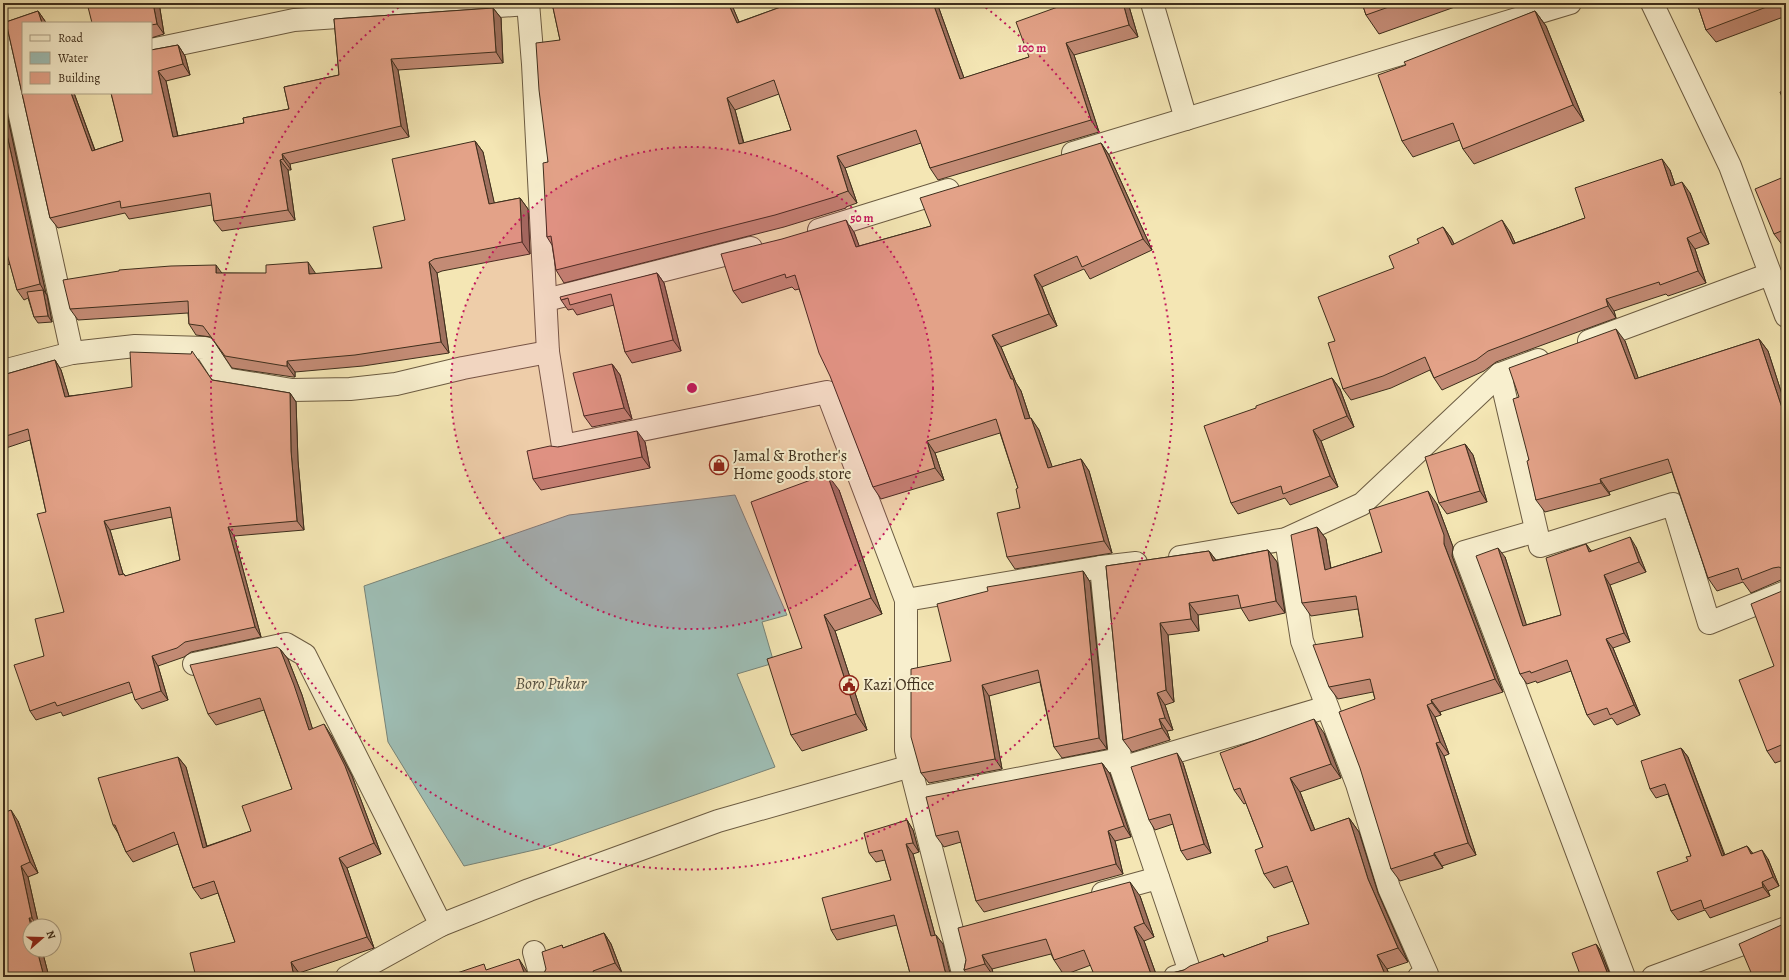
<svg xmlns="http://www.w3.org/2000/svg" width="1789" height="980" font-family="Alegreya,serif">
<rect width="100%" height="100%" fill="#f4e6b4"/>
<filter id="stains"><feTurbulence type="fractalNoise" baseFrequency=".005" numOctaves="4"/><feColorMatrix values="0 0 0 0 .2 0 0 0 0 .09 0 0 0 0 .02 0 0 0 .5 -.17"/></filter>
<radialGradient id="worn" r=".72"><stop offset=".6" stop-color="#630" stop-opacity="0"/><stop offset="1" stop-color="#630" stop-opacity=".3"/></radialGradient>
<path fill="#9ebeb5" stroke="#788478" d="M735,495L787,615L762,622L774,663L737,674L775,767L543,848L464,866L388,742L364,586L569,515Z"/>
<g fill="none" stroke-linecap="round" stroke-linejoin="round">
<g stroke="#6c5c42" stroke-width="24">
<g id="minor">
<path d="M528,3L533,64L548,352L563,446L827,392L906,600"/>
<path d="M1152,3L1186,119"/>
<path d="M3,38L72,353"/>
<path d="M151,50L294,20L528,4"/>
<path d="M1073,153L1570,3"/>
<path d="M819,230L948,190"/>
<path d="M546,300L751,248"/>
<path d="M1589,341L1770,274"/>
<path d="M3,371L72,353L135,346L205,348L225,379L292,390L350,389L396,384L463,368L548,352"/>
<path d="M1500,374L1540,546L1673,504L1709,623L1786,592"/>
<path d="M1536,531L1464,552L1624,977"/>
<path d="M1286,539L1302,641L1357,784L1389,888L1427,974L1419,977"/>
<path d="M1180,557L1286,539L1362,504L1500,374L1538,360"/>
<path d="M1101,567L1121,768L1190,972L1175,977"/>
<path d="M194,664L286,644L305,655L441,925L529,890L718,821L911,766"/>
<path d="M1121,768L1327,707"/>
<path d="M919,798L1120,759"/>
<path d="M1103,893L1158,878"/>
<path d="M534,952L541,977"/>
<path d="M347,977L441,925"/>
<path d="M964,977L906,750V600L1101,567L1136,563"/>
<path d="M1653,977L1786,928"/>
</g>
</g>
<g stroke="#6c5c42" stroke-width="24">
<path id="tertiary" d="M1652,3L1730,166L1786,316"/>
</g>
<use href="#minor" stroke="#f8efce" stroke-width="22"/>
<use href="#tertiary" stroke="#f8efce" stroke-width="22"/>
</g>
<g fill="#c38b75" stroke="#3e2e1c" fill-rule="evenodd">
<path d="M159,3L164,34L151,38V23Z"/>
<path d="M552,3H731L739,22L789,4L937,3L964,78L1029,57L1066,4L1065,3H1128L1138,37L1074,55L1099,132L938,180L930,168L921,143L845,168L857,203L846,207V208L784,227L564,283L556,270L552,245L547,237L548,162L560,40ZM779,94L791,130L744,143L735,110Z"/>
<path d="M1362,3H1466L1379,34L1366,15Z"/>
<path d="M1697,3H1782L1786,14V16L1716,42L1706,30Z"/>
<path d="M493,8L501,18L503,63L398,70L409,137L290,164L291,170H288L295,220L222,231L214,221L212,205L129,219L125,213L58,228L50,218L6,22L38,11L45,21L46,23H23V93H74L95,150L123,141L111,93H151V50L178,45L185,56L190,75L166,81L178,136L244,123L243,118L289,109L284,87L339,75L334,19Z"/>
<path d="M1535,11L1546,26L1584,121L1474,164L1463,149L1460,140L1413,157L1402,141L1406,65Z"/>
<path d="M3,96L46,294L47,295L52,322L38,323L34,317L28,298L24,300L17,290L10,264L3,266Z"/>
<path d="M475,141L483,152L494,203L520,198L528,209L530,254L442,271L437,273L449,353L363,366L295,372V377H293L232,368L211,337L196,335L189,324L188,313L78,320L70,309L221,273L316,274L382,268L405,220Z"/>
<path d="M1101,143L1109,155L1152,250L1090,279L1084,269L1042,287L1057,326L1001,347L1016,383L1021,391L1030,418L1039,430L1052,467L1081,459L1089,471L1112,553L1015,569L1007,557L1020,508L1018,488L1000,433L935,453L944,480L881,499L873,487L799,289L795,290L792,287L742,303L733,291L854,232L859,246L931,226Z"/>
<path d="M1670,170L1675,185L1690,193L1709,244L1695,249L1706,283L1668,296L1666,294L1614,311L1616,318L1496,362L1484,371L1442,390L1434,378L1430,370L1391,388L1351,400L1343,389L1335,341L1394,268L1419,243L1443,227L1451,238L1454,244L1510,232L1515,243L1585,218Z"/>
<path d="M1786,176V245L1783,246L1774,234Z"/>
<path d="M657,273L664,283L681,351L632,363L625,352L614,305L577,315L573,309L568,310L561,300Z"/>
<path d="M1759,339L1768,351L1786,407V580H1781L1751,593L1743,582L1717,591L1708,578L1672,472L1609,492L1610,495L1545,512L1536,500L1529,460L1519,397L1625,341L1638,378Z"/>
<path d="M55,360L61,370L69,396L212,380L290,393L296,402L298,461L304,530L234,536L261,637L191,652L184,657L158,666L168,700L142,709L135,700L133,692L63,716L61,712L36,720L30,711L44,656L64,612L46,512L30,440L3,449V375ZM172,517L180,560L126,576L124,574H123L110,530Z"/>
<path d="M612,364L620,375L632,419L592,427L584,416Z"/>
<path d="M1332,378L1340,389L1354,427L1321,441L1338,487L1290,505L1285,498L1238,514L1231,503L1256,408Z"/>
<path d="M645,442L650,468L541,490L533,479L558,447Z"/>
<path d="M1465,444L1473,455L1487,502L1447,514L1439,503Z"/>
<path d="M839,490L882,614L835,631L867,730L802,751L791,735L802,648Z"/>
<path d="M1437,504L1453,547L1452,556L1503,692L1440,712L1441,715L1435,717L1449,754L1444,756L1476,855L1442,866L1443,868L1400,881L1391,869L1375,699L1373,692L1338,699L1329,687L1363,637L1358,609L1311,616L1302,603L1317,527L1326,539L1331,568L1382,552Z"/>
<path d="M1586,544L1591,551L1636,547L1646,572L1610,585L1630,642L1613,648L1640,715L1617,725L1612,718L1594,725L1587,715L1571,671L1537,683L1536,681L1527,684L1520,674L1505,557L1526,625L1561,615Z"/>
<path d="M1268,550L1277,562L1285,613L1249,621L1241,608L1198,615L1199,631L1168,635L1174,702L1165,705L1173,730L1167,731L1170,740L1132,752L1123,740L1106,566L1209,551L1216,560Z"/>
<path d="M1083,571L1090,582L1107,749L1062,758L1054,747L1040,682L989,696L1002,769L929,783L921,773L951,661Z"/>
<path d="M1786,588V759L1775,763L1767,751L1782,591Z"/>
<path d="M280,649L288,659L302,695L312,728L331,735L352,776L381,854L347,868L374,948L299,973L235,942L218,893L201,899L193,888L178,844L133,862L126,852L118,833L113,825L178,757L186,767L207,846L251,831L292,789L264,710L216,725L208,714Z"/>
<path d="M1324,733L1341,778L1300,792L1315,830L1349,818L1359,832L1378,893L1408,962L1387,969L1390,977H1095L1091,965L1064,975L1054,960L1051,954L992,969L994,977H969L964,970L966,960L1140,896L1154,937L1144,941L1157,977L1184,970L1223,954L1225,957L1268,941L1309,924L1293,881L1274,888L1264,874L1263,847L1246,803L1244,804L1234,790Z"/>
<path d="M1681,748L1688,757L1725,855L1747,846L1753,854L1768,859L1779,886L1768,891L1770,896L1710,918L1705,910L1678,920L1671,911L1688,861L1691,856L1668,794L1656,798L1650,789Z"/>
<path d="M1102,763L1110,774L1131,837L1115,841L1123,874L984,912L976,901L961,842L944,847L936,836Z"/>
<path d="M1183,763L1211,853L1187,860L1181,851L1173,824L1155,830L1149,820Z"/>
<path d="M907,820L913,830L919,852L913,854L935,935L943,944L910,973L897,925L837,940L831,930L891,880L885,860L876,862L869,853Z"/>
<path d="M18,821L38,873L28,877L39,926H30L42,950L49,977H3Z"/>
<path d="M604,933L611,944L622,973L612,977H540L543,975L562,945L563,948Z"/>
<path d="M1596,944L1600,950L1611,977H1581Z"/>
</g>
<g fill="#9f715f" stroke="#3e2e1c">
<path d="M153,3H159L164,34L157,24Z"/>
<path d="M728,3H731L745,36L737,23Z"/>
<path d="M933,3H937L969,92L960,79Z"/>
<path d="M1123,3H1128L1138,37L1129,25Z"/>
<path d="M1778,3H1782L1786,15Z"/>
<path d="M493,8L501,18L503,63L496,52Z"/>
<path d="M38,11L45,21L46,23H42Z"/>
<path d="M1535,11L1546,26L1584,121L1573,105Z"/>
<path d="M1066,43L1074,55L1099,132L1091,120Z"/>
<path d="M178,45L185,56L190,75L183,64Z"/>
<path d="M391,59L398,70L409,137L401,126Z"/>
<path d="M158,71L166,81L180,147L173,137Z"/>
<path d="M71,93H74L99,162L92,151Z"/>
<path d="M3,96L46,294L40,284L3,117Z"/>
<path d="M727,98L735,110L747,157L739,144Z"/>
<path d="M475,141L483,152L497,215L489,204Z"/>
<path d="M1101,143L1109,155L1152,250L1143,239Z"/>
<path d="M282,154L290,164L291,170L283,159Z"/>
<path d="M837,156L845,168L857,203L848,191Z"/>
<path d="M1662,159L1670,170L1679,197L1671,186Z"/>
<path d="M280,160L288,170L295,220L288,210Z"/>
<path d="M1682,182L1690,193L1709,244L1701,232Z"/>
<path d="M520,198L528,209L530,254L522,242Z"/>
<path d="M846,220L854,232L864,259L856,247Z"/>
<path d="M1502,220L1510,232L1521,256L1513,244Z"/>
<path d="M1443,227L1451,238L1460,256L1452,245Z"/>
<path d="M1687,238L1695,249L1706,283L1698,271Z"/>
<path d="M308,262L316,274H309Z"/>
<path d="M429,262L437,273L449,353L441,342Z"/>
<path d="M216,265L224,276L216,273Z"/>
<path d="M657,273L664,283L681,351L673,340Z"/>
<path d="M1034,275L1042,287L1057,326L1049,314Z"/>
<path d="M43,290L47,295L52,322L48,316Z"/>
<path d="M1606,299L1614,311L1616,318L1608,306Z"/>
<path d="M1616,329L1625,341L1643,391L1635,379Z"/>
<path d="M992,335L1001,347L1016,383L1021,391L1034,431L1025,419L1011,379Z"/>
<path d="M1759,339L1768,351L1786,407V420Z"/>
<path d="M55,360L61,370L72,406L65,397Z"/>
<path d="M287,361L295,372V377L287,366Z"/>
<path d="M612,364L620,375L632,419L624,408Z"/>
<path d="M1332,378L1340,389L1354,427L1347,416Z"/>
<path d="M290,393L296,402L298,461L304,530L297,521L291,451Z"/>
<path d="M1031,418L1039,430L1057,480L1048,468Z"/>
<path d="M1313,430L1321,441L1338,487L1330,476Z"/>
<path d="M637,431L645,442L650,468L642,457Z"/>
<path d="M927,441L935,453L944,480L935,468Z"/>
<path d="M1465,444L1473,455L1487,502L1480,491Z"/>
<path d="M1081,459L1089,471L1112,553L1104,541Z"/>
<path d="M827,474L839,490L882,614L871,598Z"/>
<path d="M1600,479L1609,492L1610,495L1601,483Z"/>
<path d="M1428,491L1437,504L1453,547L1452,556L1503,692L1495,679L1444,544Z"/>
<path d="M104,521L110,530L126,584L119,575Z"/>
<path d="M228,527L234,536L261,637L255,627Z"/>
<path d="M1317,527L1326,539L1333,582L1325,570Z"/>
<path d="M1630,537L1636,547L1646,572L1639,562Z"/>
<path d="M1586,544L1593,553L1589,552Z"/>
<path d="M1498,548L1505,557L1530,636L1523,626Z"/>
<path d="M1268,550L1277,562L1285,613L1276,601Z"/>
<path d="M1209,551L1218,563L1213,561Z"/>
<path d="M1083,571L1090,582L1107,749L1099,738Z"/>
<path d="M1604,575L1610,585L1630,642L1624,633Z"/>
<path d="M1189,603L1198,615L1199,631L1191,619Z"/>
<path d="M824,615L835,631L867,730L856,714Z"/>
<path d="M1160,623L1168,635L1174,702L1166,690Z"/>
<path d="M1606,639L1613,648L1640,715L1634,705Z"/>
<path d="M280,649L288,659L302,695L316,740L309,730Z"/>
<path d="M152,656L158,666L168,700L161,691Z"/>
<path d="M982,685L989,696L1002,769L995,759Z"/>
<path d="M1157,693L1165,705L1173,730L1165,718Z"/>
<path d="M1431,700L1440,712L1441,715L1432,703Z"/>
<path d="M1427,705L1435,717L1449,754L1440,742Z"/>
<path d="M1159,719L1167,731L1170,740L1162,728Z"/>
<path d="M1314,719L1324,733L1341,778L1331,764Z"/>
<path d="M324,724L331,735L352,776L381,854L374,843Z"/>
<path d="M1436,743L1444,756L1476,855L1468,843Z"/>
<path d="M1681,748L1688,757L1728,866L1722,856Z"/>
<path d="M1177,753L1183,763L1211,853L1204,844Z"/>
<path d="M178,757L186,767L210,859L203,848Z"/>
<path d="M1102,763L1110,774L1131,837L1124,826Z"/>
<path d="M1290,778L1300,792L1321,846L1311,831Z"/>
<path d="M11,810L18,821L38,873L30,862Z"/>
<path d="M1349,818L1359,832L1378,893L1408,962L1398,948L1368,879Z"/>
<path d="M907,820L913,830L919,852L913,843Z"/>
<path d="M1108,831L1115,841L1123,874L1116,864Z"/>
<path d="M906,844L913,854L938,946L931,936Z"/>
<path d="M1747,846L1754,855L1751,854Z"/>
<path d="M1762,850L1768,859L1779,886L1773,877Z"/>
<path d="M1434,853L1442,866L1443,868L1434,855Z"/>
<path d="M339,858L347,868L374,948L367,937Z"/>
<path d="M21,866L28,877L39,926H37L32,918Z"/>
<path d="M1130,882L1140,896L1154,937L1144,923Z"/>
<path d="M1762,882L1768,891L1770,896L1763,887Z"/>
<path d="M29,918L35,926H31Z"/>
<path d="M1134,927L1144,941L1157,977H1152Z"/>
<path d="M604,933L611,944L622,973L615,963Z"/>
<path d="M936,935L943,944L951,977H949L945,971Z"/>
<path d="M1596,944L1600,950L1611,977L1607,972Z"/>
<path d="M37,950H42L49,977H44Z"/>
<path d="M982,955L992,969L994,977L985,964Z"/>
<path d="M1377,955L1387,969L1390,977H1386Z"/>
<path d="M519,959L526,970L529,977H526L525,975Z"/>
<path d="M291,962L299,973V977H294Z"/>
<path d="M593,971L598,977H595Z"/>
</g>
<g fill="#e3a288" stroke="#3e2e1c" fill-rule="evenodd">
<path d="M87,3H153L157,24L151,25V23H92Z"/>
<path d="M552,3H728L737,23L789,4V3H933L960,79L1029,57L1016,22L1066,4L1065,3H1123L1129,25L1066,43L1091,120L930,168L916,130L837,156L848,191L837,195L838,196L775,215L556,270L551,236L547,237L543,163L548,162L539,90L536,43L560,40ZM774,80L791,130L739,144L727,98Z"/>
<path d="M1362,3H1400L1366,15Z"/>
<path d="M1697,3H1777L1706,30Z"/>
<path d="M493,8L496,52L391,59L401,126L282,154L283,159L280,160L288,210L214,221L210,193L121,208L120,201L50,218L6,22L38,11L42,23H23V93H71L92,151L123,141L111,93H151V50L178,45L183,64L158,71L173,137L244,123L243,118L289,109L284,87L339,75L334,19Z"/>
<path d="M1535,11L1573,105L1463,149L1453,123L1402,141L1378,75L1406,65L1404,62Z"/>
<path d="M1786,90V107L1780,92Z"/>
<path d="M3,117L40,284L17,290L7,254L3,255Z"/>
<path d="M475,141L489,204L520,198L522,242L434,259L429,262L441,342L355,355L287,361V366H285L225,356L203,326L189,324L188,301L70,309L63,280L119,271V270L171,266L216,265V273H266V265L308,262L309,274L382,268L373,227L405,220L392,159Z"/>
<path d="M1101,143L1143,239L1082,267L1077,256L1034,275L1049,314L992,335L1011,379H1013L1025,419L1031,418L1048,468L1081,459L1104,541L1007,557L997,513L1020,508L1016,489L1018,488L996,419L927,441L935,468L873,487L830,376L819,353L795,275L786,278L785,274L733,291L721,254L782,239L846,220L856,247L931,226L920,198Z"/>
<path d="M1662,159L1671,186L1682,182L1701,232L1687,238L1698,271L1660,285L1659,282L1606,299L1608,306L1488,351L1476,360L1434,378L1425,357L1383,376L1343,389L1328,343L1335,341L1318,297L1394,268L1389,256L1419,243L1417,239L1443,227L1452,245L1502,220L1513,244L1585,218L1575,188Z"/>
<path d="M1786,176V229L1774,234L1755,189Z"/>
<path d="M657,273L673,340L625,352L611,294L570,305L568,298L561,300L560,297Z"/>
<path d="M43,290L48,316L34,317L27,292Z"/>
<path d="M1616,329L1635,379L1759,339L1786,420V571L1785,570L1779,567L1773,568L1742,580L1738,568L1708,578L1668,459L1600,479L1601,483L1536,500L1527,461L1529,460L1513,399L1519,397L1509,368Z"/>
<path d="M192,351L212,380L290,393L291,451L297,521L228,527L255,627L185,642L177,648L152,656L161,691L135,700L129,682L57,706L55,702L30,711L14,665L44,656L35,619L64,612L37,514L46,512L28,429L3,437V375L55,360L65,397L132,387L130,352L191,354ZM170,507L180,560L125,576L124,574L119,575L104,521Z"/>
<path d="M612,364L624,408L584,416L573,373Z"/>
<path d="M1332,378L1347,416L1313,430L1330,476L1283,494L1281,486L1231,503L1204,426L1256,408V406Z"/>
<path d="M637,431L642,457L533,479L527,451L550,446L558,447Z"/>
<path d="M1465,444L1480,491L1439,503L1425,457Z"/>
<path d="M827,474L871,598L824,615L856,714L791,735L767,659L802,648L751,502Z"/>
<path d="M1428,491L1444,535V544L1495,679L1431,700L1432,703L1427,705L1440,742L1436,743L1468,843L1434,853V855L1391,869L1360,768L1339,712L1375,699L1370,679L1329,687L1313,645L1363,637L1356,596L1302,603L1291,535L1317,527L1325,570L1382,552L1369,510Z"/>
<path d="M1630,537L1639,562L1604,575L1624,633L1606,639L1634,705L1610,715L1607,708L1587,715L1567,660L1531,673L1530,671L1520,674L1476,556L1498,548L1523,626L1561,615L1546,558L1586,544L1589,552Z"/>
<path d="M1268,550L1276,601L1241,608L1238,595L1189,603L1191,619L1160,623L1166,690L1157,693L1165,718L1159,719L1162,728L1123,740L1106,566L1209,551L1213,561Z"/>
<path d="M1083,571L1099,738L1054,747L1038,670L982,685L995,759L921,773L911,737V669L951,661L937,604L988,591L987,587Z"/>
<path d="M1786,588V743L1767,751L1739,680L1774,666L1751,604L1782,591Z"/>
<path d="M277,647L280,649L294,685L309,730L324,724L345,766L374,843L339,858L367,937L291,962L294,977H196L190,953L235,942L214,881L193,888L174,832L126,852L115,825H113L98,778L178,757L203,848L251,831L242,806L292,789L260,698L208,714L190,665Z"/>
<path d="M1314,719L1331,764L1290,778L1311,831L1349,818L1368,879L1398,948L1377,955L1386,977H1156L1184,970L1190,966L1223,954L1224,957L1268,941L1267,937L1309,924L1287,866L1264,874L1255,850L1263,847L1240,788L1234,790L1220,753Z"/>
<path d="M1681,748L1722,856L1747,846L1751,854L1762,850L1773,877L1762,882L1763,887L1704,909L1701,900L1671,911L1657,872L1688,861L1686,857L1691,856L1665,784L1650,789L1641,761Z"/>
<path d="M1177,753L1204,844L1181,851L1170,814L1149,820L1131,767Z"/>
<path d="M1102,763L1124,826L1108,831L1116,864L976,901L958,831L936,836L926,797Z"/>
<path d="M11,810L30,862L21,866L32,918H29L31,926H30V950H37L44,977H3V813Z"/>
<path d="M907,820L913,843L906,844L931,936L936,935L945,971L948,976L950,977H894L910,973L894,915L831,930L822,898L891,880L882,850L869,853L864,833Z"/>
<path d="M1130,882L1144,923L1134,927L1152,977H1095L1084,950L1054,960L1046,939L982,955L985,964L964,970L966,960L958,928Z"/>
<path d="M1786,923V977H1753L1739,944Z"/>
<path d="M604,933L615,963L593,971L595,977H540L543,975L546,969L542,952L562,945L563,948Z"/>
<path d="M1596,944L1607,972L1594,977H1581L1572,953Z"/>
<path d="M519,959L525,975L528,977H448V976L484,964L486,970Z"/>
<path d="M1656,975V977H1648Z"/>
</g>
<circle cx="692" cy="388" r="241" fill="#c2185b" fill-opacity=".12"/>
<g fill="none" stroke="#c2185b" stroke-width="2" stroke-dasharray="2 4">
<circle cx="692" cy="388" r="241"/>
<path d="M981 4A481 481 0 1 1 403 4"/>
</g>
<defs>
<g id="shop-ring" transform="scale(1)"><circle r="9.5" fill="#f8efce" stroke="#8f2418" stroke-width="1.5"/><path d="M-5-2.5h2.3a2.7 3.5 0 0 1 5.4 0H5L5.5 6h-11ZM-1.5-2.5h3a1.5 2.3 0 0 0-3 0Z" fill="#8f2418"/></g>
<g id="civic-ring" transform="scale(1)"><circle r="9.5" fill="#f8efce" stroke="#8f2418" stroke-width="1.5"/><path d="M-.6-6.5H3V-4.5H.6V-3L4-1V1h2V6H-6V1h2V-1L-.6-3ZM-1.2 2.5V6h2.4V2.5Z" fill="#8f2418"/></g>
</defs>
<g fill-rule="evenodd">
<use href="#shop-ring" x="719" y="465"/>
<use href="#civic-ring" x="849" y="685"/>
</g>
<g text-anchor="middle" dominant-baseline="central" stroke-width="4" stroke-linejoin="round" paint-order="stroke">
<g font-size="16" fill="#3e2e1c" stroke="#f8efce" text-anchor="start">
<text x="733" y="456">Jamal &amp; Brother's<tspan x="733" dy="18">Home goods store</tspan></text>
<text x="863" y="685">Kazi Office</text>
</g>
<g font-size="17" font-style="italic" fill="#565242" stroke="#f8efce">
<text x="551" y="683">Boro Pukur</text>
</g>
</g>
<circle cx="692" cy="388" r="6" fill="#c2185b" stroke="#f8efce" stroke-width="2"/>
<g font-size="12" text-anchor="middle" font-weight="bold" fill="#c2185b" stroke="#f8efce" stroke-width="4" stroke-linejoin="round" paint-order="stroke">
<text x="1032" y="52">100 m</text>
<text x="862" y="222">50 m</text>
</g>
<rect width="1789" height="980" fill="none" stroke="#f4e6b4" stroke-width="16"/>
<rect x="4" y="4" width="1781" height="972" fill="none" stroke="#3e2e1c" stroke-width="2"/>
<rect x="8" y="8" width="1773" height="964" fill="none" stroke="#3e2e1c"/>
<rect x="22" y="22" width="130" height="72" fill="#f8efce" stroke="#aea287"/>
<rect x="30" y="35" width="20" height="6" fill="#f8efce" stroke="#aea287"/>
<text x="58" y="42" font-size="12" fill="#3e2e1c">Road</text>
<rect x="30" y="52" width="20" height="12" fill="#9ebeb5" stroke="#aea287"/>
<text x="58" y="62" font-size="12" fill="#3e2e1c">Water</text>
<rect x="30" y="72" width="20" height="12" fill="#e3a288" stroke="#aea287"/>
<text x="58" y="82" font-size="12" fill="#3e2e1c">Building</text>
<g transform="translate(42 938) rotate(70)"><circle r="19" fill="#f8efce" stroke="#aea287"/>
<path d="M0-3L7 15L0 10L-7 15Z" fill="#8f2418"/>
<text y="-6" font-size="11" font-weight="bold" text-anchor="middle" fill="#3e2e1c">N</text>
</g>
<rect width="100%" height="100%" filter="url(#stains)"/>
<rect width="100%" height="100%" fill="url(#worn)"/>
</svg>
